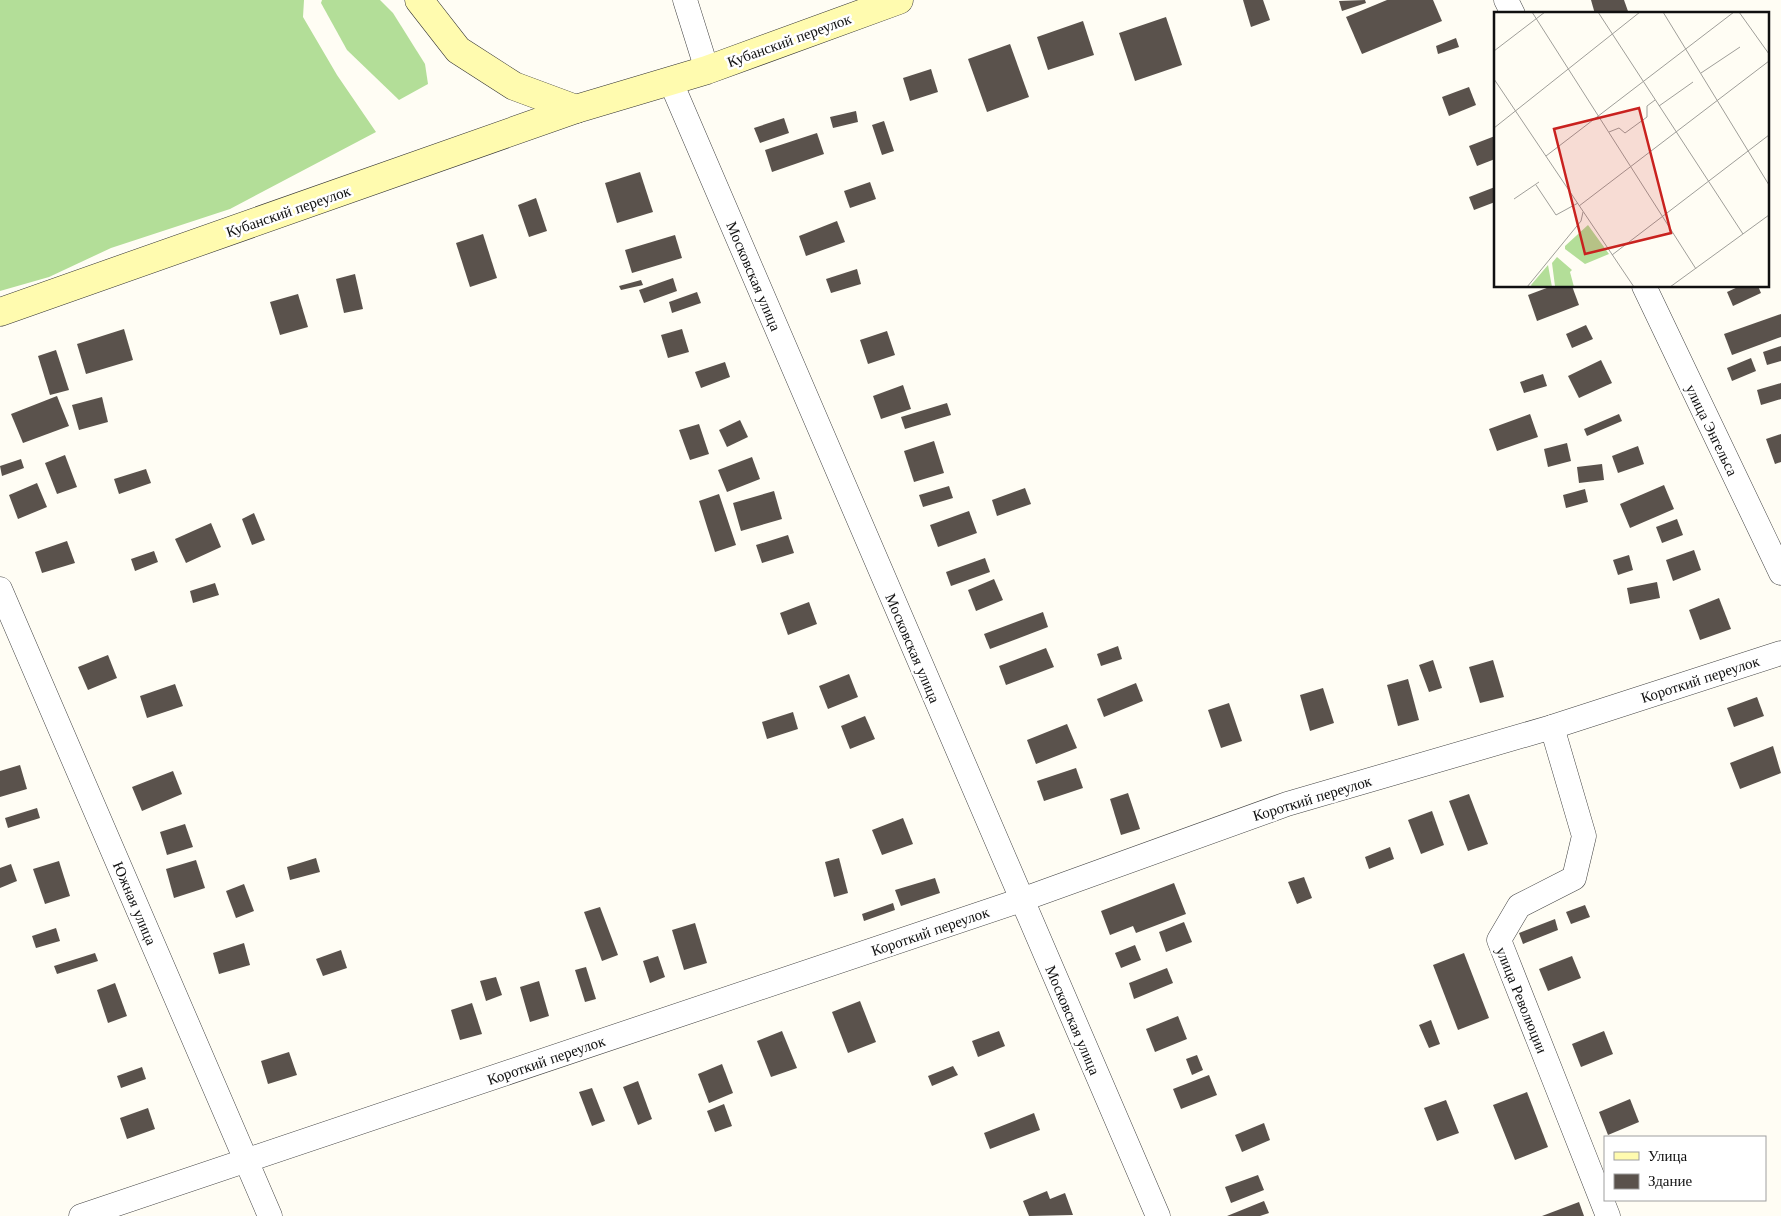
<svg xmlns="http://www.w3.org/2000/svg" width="1781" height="1216" font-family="'Libre Baskerville',serif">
<rect width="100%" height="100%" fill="#fffdf4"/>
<g fill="#b3de98">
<path d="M0,0H304L303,17L337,75L376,132L230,209L111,248L49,277L0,291Z"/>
<path d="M322,0H380L393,13L425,64L428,84L399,100L347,50L321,3Z"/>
</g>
<g fill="#5a524c">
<path d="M1243,0H1263L1270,20L1251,27Z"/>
<path d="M1365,0L1366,3L1342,11L1339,1Z"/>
<path d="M1387,0H1433L1442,21L1362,54L1346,17Z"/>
<path d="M1591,0H1624L1629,14H1595Z"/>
<path d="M1166,17L1182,65L1135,81L1119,33Z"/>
<path d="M1083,21L1094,55L1048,70L1037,37Z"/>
<path d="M1456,38L1459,47L1438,54L1436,46Z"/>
<path d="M1010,44L1029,97L987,112L968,59Z"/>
<path d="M931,69L938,92L910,101L903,78Z"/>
<path d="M1469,87L1476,105L1449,116L1442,97Z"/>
<path d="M856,111L858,122L833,128L830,117Z"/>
<path d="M784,118L789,133L760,143L754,128Z"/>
<path d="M884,121L894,151L882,155L872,125Z"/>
<path d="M817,133L824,154L772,172L765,150Z"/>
<path d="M1495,136V159L1477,166L1469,146Z"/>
<path d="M640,172L653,212L617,223L605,183Z"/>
<path d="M870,182L876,199L850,208L844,191Z"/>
<path d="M1495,187V202L1474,210L1469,197Z"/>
<path d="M536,198L547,231L529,237L518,205Z"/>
<path d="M837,221L845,242L806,256L799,236Z"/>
<path d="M483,234L497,278L470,287L456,243Z"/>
<path d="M675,235L682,258L632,273L625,250Z"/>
<path d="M857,269L861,284L831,293L826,279Z"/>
<path d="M355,274L363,309L344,313L336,279Z"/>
<path d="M673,278L677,291L644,303L639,290Z"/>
<path d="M641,280L643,285L621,290L619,286Z"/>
<path d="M1552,286H1572L1579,305L1537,321L1528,295Z"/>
<path d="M1740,286H1758L1761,293L1733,306L1727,292Z"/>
<path d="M697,292L701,303L672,313L669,302Z"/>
<path d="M298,294L308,327L280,335L270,302Z"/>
<path d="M1781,314V337L1732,355L1724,334Z"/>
<path d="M1586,325L1593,339L1572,348L1566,334Z"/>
<path d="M124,329L133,360L86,374L77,344Z"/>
<path d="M682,329L689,352L668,358L661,335Z"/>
<path d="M887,331L895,355L868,364L860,340Z"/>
<path d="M1781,346V361L1767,365L1763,352Z"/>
<path d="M56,350L69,390L50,395L38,356Z"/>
<path d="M1751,358L1756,371L1732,381L1727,368Z"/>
<path d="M1601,360L1612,383L1579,398L1568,376Z"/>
<path d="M725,362L730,377L701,388L695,372Z"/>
<path d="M1543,374L1547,386L1524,393L1520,382Z"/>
<path d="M1781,383V399L1761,405L1757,390Z"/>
<path d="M903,385L911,409L881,419L873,396Z"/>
<path d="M57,396L69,426L23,443L11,414Z"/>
<path d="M102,397L108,422L79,430L72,405Z"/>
<path d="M947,403L951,415L905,429L901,417Z"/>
<path d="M1530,414L1538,437L1497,451L1489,429Z"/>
<path d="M1619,414L1622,421L1587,436L1584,429Z"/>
<path d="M740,420L748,437L727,447L719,430Z"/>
<path d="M699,424L709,454L690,460L679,430Z"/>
<path d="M1781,434V462L1775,464L1766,439Z"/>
<path d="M934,441L944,473L914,482L904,451Z"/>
<path d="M1567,443L1571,461L1548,467L1544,449Z"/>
<path d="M1638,446L1644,464L1618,473L1612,456Z"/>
<path d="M65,455L77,487L57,494L45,463Z"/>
<path d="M752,457L760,479L727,492L718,470Z"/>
<path d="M21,459L24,468L2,476L0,466Z"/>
<path d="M1602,464L1604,480L1579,483L1577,467Z"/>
<path d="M146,469L151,483L119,494L114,479Z"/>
<path d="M37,483L47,507L18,519L9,495Z"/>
<path d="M1664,485L1674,509L1630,528L1620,504Z"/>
<path d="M949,486L953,498L923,507L919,495Z"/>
<path d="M1025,488L1031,504L997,516L992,500Z"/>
<path d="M1585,489L1588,502L1566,508L1563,495Z"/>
<path d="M774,491L782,519L741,531L733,503Z"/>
<path d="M719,494L736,545L715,552L699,501Z"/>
<path d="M969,511L977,533L938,547L930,525Z"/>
<path d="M254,513L265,540L252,545L242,519Z"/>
<path d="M1677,519L1683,535L1662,543L1656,527Z"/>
<path d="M211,523L221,547L186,563L175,539Z"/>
<path d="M788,535L794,553L762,563L756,545Z"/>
<path d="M67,541L75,563L42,573L35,552Z"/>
<path d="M1694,550L1701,570L1673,581L1666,560Z"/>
<path d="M154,551L158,562L135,571L131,559Z"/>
<path d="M1629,555L1633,570L1618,575L1613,560Z"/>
<path d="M985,558L990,572L951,586L946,572Z"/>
<path d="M994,579L1003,600L976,611L968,590Z"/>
<path d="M1657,582L1660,598L1630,604L1627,588Z"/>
<path d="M215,583L219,595L193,603L190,591Z"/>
<path d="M1719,598L1731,629L1700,640L1689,610Z"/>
<path d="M809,602L817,624L788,635L780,613Z"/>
<path d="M1043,612L1048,627L990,649L984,634Z"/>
<path d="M1118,646L1122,659L1101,666L1097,654Z"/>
<path d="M1046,648L1054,667L1006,685L999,666Z"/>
<path d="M108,655L117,678L88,690L78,667Z"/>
<path d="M1433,660L1442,688L1429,692L1419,665Z"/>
<path d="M1493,660L1504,697L1480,703L1469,667Z"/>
<path d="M849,674L858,697L828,709L819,686Z"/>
<path d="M1408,679L1419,720L1398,726L1387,685Z"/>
<path d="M1136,683L1143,701L1104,717L1097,699Z"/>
<path d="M175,684L183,706L147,718L140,696Z"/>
<path d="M1323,688L1334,723L1310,731L1300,695Z"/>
<path d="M1757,697L1764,716L1734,727L1727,708Z"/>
<path d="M1229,703L1242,741L1221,748L1208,710Z"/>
<path d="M793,712L798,729L767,739L762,722Z"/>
<path d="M865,716L875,739L850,749L841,726Z"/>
<path d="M1067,724L1077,748L1036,764L1027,740Z"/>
<path d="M1773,746L1781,773L1740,789L1730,763Z"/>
<path d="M20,765L27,789L0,797V771Z"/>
<path d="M1076,768L1083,788L1044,801L1037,781Z"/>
<path d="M173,771L182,794L142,811L132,787Z"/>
<path d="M1128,793L1140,829L1121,835L1110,799Z"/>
<path d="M1469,794L1488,844L1468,851L1449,801Z"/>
<path d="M37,808L40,818L8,828L5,818Z"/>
<path d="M1432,811L1444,845L1421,854L1408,820Z"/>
<path d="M903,818L913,844L882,855L872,830Z"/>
<path d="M185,824L193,847L167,855L160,832Z"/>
<path d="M1390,847L1394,859L1369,869L1365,857Z"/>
<path d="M316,858L320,872L290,880L287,867Z"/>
<path d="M839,858L848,893L834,897L825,862Z"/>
<path d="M196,860L205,888L174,898L166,869Z"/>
<path d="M59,861L70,896L45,904L33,869Z"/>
<path d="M11,864L17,881L0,888V868Z"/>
<path d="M1304,877L1312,898L1297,904L1288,882Z"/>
<path d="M935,878L940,893L901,906L895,890Z"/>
<path d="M1174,883L1186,914L1136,933L1133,926L1110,935L1101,911Z"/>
<path d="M244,884L254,911L236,918L226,891Z"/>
<path d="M893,903L895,910L864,921L862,914Z"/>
<path d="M1585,905L1590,917L1571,924L1566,912Z"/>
<path d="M600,907L618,955L602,961L584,912Z"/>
<path d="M1555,919L1558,930L1523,944L1519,933Z"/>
<path d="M1184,922L1192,942L1166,952L1159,932Z"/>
<path d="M695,923L707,963L684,970L672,930Z"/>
<path d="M56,928L60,941L36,948L32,936Z"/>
<path d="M244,943L250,965L219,974L213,953Z"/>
<path d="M1135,945L1141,960L1121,968L1115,953Z"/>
<path d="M341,950L347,968L323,976L316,959Z"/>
<path d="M95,953L98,961L57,974L54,966Z"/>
<path d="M1464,953L1489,1018L1458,1030L1433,965Z"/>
<path d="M658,956L665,977L650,983L643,961Z"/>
<path d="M1572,956L1581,978L1548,991L1539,969Z"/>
<path d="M586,967L596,999L585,1002L575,970Z"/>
<path d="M1167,968L1173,983L1134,999L1129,983Z"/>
<path d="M496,977L502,995L486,1001L480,981Z"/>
<path d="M539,981L549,1016L530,1022L520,987Z"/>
<path d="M115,983L127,1016L108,1023L97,990Z"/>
<path d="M860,1001L876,1042L848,1053L832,1012Z"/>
<path d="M472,1003L482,1034L460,1040L451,1010Z"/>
<path d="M1178,1016L1187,1039L1155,1052L1146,1029Z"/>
<path d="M1431,1020L1440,1044L1429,1048L1419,1025Z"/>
<path d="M782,1031L797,1068L771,1077L757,1041Z"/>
<path d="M999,1031L1005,1046L978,1057L972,1041Z"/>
<path d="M1604,1031L1613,1054L1581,1067L1572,1044Z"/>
<path d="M289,1052L297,1075L268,1084L261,1061Z"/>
<path d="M1197,1055L1203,1070L1192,1075L1186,1059Z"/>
<path d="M722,1064L733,1093L709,1103L698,1074Z"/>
<path d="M953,1066L958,1075L932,1086L928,1076Z"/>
<path d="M142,1067L146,1079L121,1088L117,1076Z"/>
<path d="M1209,1075L1217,1095L1181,1109L1173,1089Z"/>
<path d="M638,1081L652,1119L638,1125L623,1087Z"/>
<path d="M592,1088L605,1121L592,1126L579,1092Z"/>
<path d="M1527,1092L1548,1147L1515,1160L1493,1105Z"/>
<path d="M1630,1099L1639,1122L1608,1135L1599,1112Z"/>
<path d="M1446,1100L1459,1133L1437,1141L1424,1108Z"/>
<path d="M724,1104L732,1126L715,1132L707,1111Z"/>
<path d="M148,1108L155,1129L127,1139L120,1118Z"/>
<path d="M1034,1113L1040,1130L990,1149L984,1133Z"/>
<path d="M1264,1123L1270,1140L1242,1152L1235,1135Z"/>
<path d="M1258,1175L1264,1190L1231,1203L1225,1187Z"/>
<path d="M1047,1191L1050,1199L1065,1193L1073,1215L1029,1216L1023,1201Z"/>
<path d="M1264,1201L1269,1213L1260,1216H1227Z"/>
<path d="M1579,1202L1584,1216H1542Z"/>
</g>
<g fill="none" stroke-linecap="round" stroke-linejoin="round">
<g stroke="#434343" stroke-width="25">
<g id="street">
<path d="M685,0L707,70"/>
<path d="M1506,0L1513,14"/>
<path d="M670,80L1158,1216"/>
<path d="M1644,286L1781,573"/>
<path d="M0,589L270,1216"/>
<path d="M1552,727L1584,836L1574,878L1519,906L1499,940L1608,1216"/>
<path d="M81,1216L1021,900L1287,804L1552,727L1781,653"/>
</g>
</g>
<g stroke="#323232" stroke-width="29">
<g id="secondary">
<path d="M419,0L458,50L514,86L576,109"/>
<path d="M0,312L576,109L707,70L899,0"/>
</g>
</g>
<use href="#street" stroke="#fff" stroke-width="24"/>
<use href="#secondary" stroke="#fffbaf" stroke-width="28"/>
</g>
<g text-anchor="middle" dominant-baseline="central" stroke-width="5" stroke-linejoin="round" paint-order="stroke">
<g font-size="15" fill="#101010" stroke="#fff">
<text transform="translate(789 40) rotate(-20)">Кубанский переулок</text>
<text transform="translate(288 211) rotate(-19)">Кубанский переулок</text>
<text transform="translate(754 276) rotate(67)">Московская улица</text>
<text transform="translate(1712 430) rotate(64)">улица Энгельса</text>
<text transform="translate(913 648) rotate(67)">Московская улица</text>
<text transform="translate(1700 679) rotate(-18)">Короткий переулок</text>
<text transform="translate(1312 798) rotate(-17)">Короткий переулок</text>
<text transform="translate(135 903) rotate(67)">Южная улица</text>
<text transform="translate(930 931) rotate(-19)">Короткий переулок</text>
<text transform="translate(1522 1000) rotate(68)">улица Революции</text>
<text transform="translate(1073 1020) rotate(67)">Московская улица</text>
<text transform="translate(546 1060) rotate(-19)">Короткий переулок</text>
</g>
</g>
<g transform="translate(1494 12)">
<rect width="275" height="275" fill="#fffdf4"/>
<path d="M94,213L115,242L91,252L71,237V234ZM63,245L78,258L76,260L80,275H59L61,274L58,251ZM54,253L58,275H38L37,273Z" fill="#b3de98"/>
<path fill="none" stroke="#9f9e99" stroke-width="1" d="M38,0L202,257M104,0L249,222M169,0L275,173M245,0L275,42M0,39L51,0M207,61L246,35M0,67L140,275M165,94L199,70M0,116L146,0M115,120L125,116L131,121L153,105V94L161,88M52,144L240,0M42,173L62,203L84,191M20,187L45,170M85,194L275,49M118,243L275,123M33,275L87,209L89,200M176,275L275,203"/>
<path fill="#c9221f" fill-opacity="0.15" stroke="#c9221f" stroke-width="2.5" d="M145,96L177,221L91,242L60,117Z"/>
<rect width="275" height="275" fill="none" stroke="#101010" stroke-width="2.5"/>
</g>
<rect x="1604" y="1136" width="162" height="65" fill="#ffffff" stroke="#9f9f9f"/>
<rect x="1614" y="1152" width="25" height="8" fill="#fffbaf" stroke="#9f9f9f"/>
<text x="1648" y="1161" font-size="15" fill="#101010">Улица</text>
<rect x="1614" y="1174" width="25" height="15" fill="#5a524c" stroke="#9f9f9f"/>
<text x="1648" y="1186" font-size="15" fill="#101010">Здание</text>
</svg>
